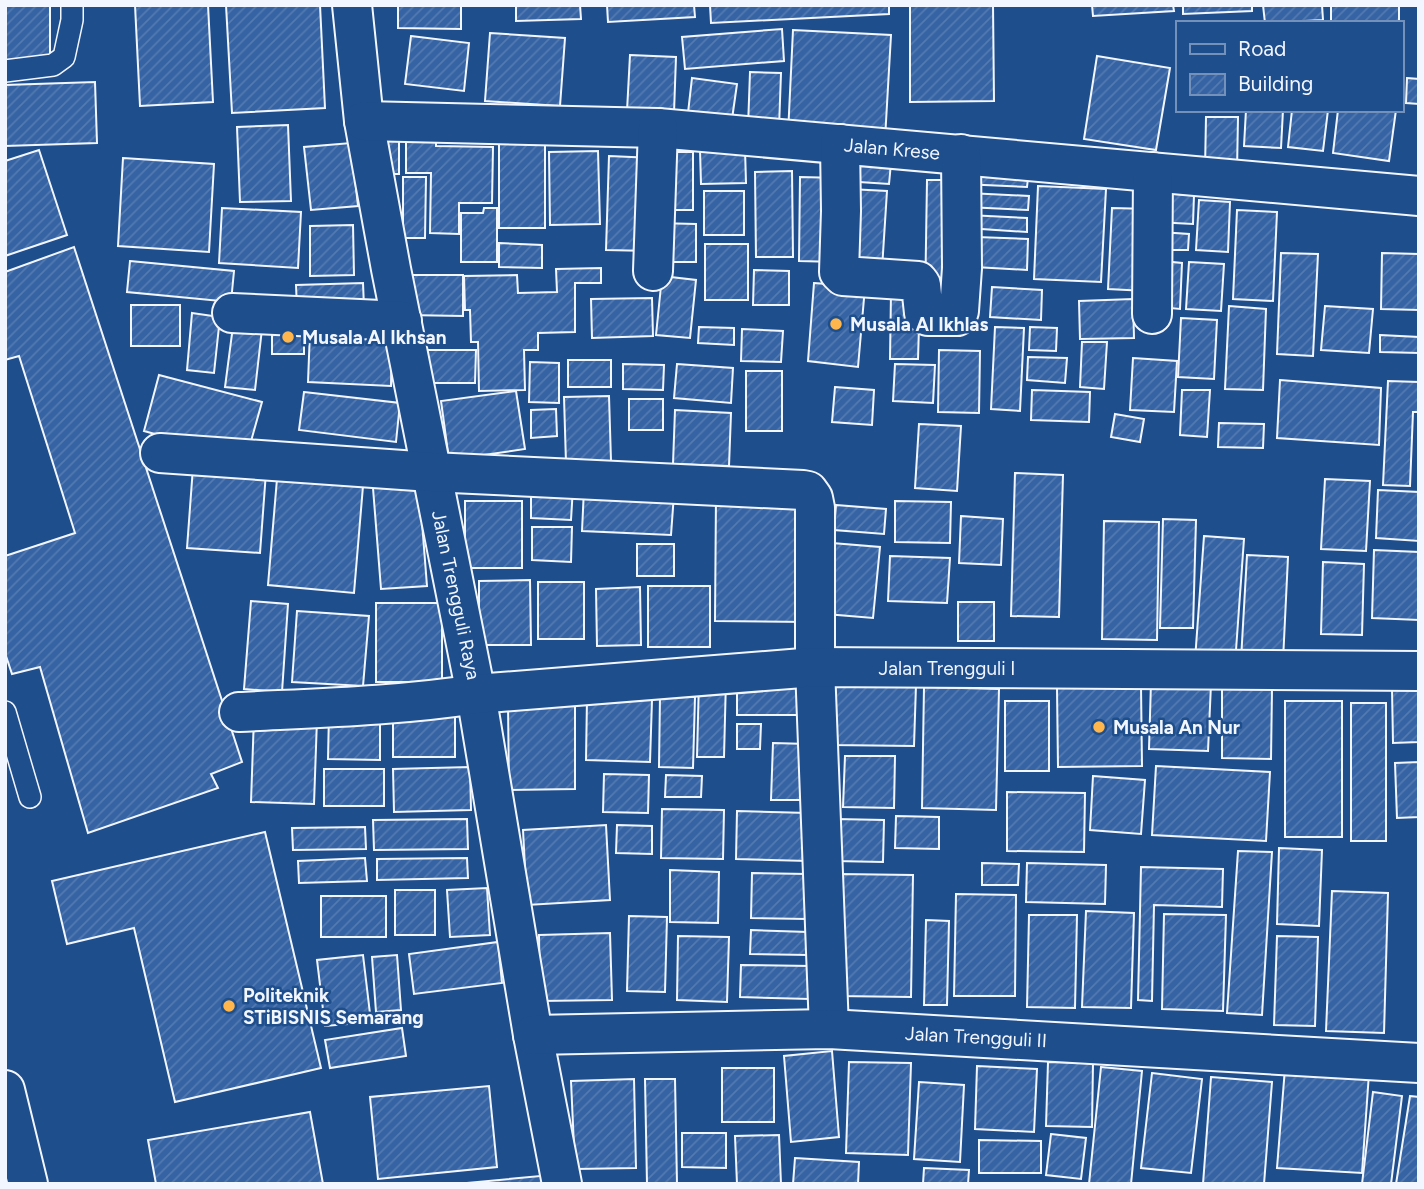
<svg xmlns="http://www.w3.org/2000/svg" width="1424" height="1189" font-family="Figtree,sans-serif">
<defs>
<pattern id="building-hatch" width="6" height="6" patternUnits="userSpaceOnUse" patternTransform="scale(1.75)"><rect width="6" height="6" fill="#3563a3"/><path d="M-1 1l2-2M0 6l6-6M5 7l2-2" fill="none" stroke="#537ab1"/></pattern>
</defs>
<rect width="100%" height="100%" fill="#1f4e8c"/>
<g fill="url(#building-hatch)" stroke="#f2f6ff" stroke-width="2">
<path d="M5,5H50V59L5,62Z"/>
<path d="M135,5H208L213,102L140,106Z"/>
<path d="M226,5H320L325,108L232,113Z"/>
<path d="M398,5H461V29L398,28Z"/>
<path d="M516,5H580L581,19L516,21Z"/>
<path d="M607,5H694L695,17L608,22Z"/>
<path d="M710,5H889V14L711,23Z"/>
<path d="M910,5H993L994,101L910,102Z"/>
<path d="M1092,5H1173L1174,11L1093,16Z"/>
<path d="M1183,5H1252V11L1183,14Z"/>
<path d="M1263,5H1322L1323,20L1265,23Z"/>
<rect x="1331" y="5" width="68" height="18"/>
<path d="M782,29L784,61L685,69L682,37Z"/>
<path d="M793,30L891,35L885,139L788,134Z"/>
<path d="M490,33L565,38L560,106L485,101Z"/>
<path d="M411,36L469,43L464,91L405,84Z"/>
<path d="M630,55L676,57L674,113L627,111Z"/>
<path d="M1097,56L1170,68L1156,150L1084,139Z"/>
<path d="M750,72L781,73L779,128L748,127Z"/>
<path d="M692,78L737,84L732,119L688,113Z"/>
<path d="M1407,78L1419,79V104L1406,103Z"/>
<path d="M95,82L97,143L5,146V85Z"/>
<path d="M1246,110H1283L1281,148L1244,146Z"/>
<path d="M1292,110H1328L1323,151L1288,147Z"/>
<path d="M1338,110H1396L1389,161L1333,153Z"/>
<path d="M1206,117H1238L1237,171L1205,170Z"/>
<path d="M288,125L291,201L240,202L237,127Z"/>
<rect x="499" y="131" width="46" height="97"/>
<path d="M406,136H436V146L493,147L492,203H459V234L430,233L431,173H406Z"/>
<rect x="376" y="139" width="23" height="35"/>
<path d="M351,143L358,206L311,210L304,147Z"/>
<path d="M745,149L746,183L701,184L700,150Z"/>
<path d="M39,150L67,235L5,256V161Z"/>
<path d="M598,151L600,224L550,225L549,152Z"/>
<rect x="661" y="152" width="32" height="58"/>
<path d="M609,156L653,158L650,251L606,250Z"/>
<path d="M123,158L214,164L209,252L118,246Z"/>
<path d="M846,160L891,163L889,184L844,181Z"/>
<path d="M792,171L793,257H756L755,172Z"/>
<path d="M963,175L1028,178L1027,187L962,184Z"/>
<path d="M403,177H426L425,238H403Z"/>
<path d="M800,177L839,178L837,262L799,261Z"/>
<path d="M927,180H959L958,305H925Z"/>
<path d="M1038,186L1106,189L1101,282L1034,279Z"/>
<path d="M849,189L887,191L882,269L843,267Z"/>
<rect x="704" y="191" width="40" height="44"/>
<path d="M968,193L1029,196L1028,210L967,207Z"/>
<path d="M1156,193L1194,195L1193,224L1155,222Z"/>
<path d="M1199,200L1230,202L1228,252L1196,250Z"/>
<path d="M222,208L301,212L298,268L219,263Z"/>
<path d="M484,208H497V262H461V213H483Z"/>
<path d="M1112,208L1150,209L1146,291L1108,289Z"/>
<path d="M1237,210L1277,212L1273,301L1233,299Z"/>
<path d="M968,215L1027,218V232L967,228Z"/>
<path d="M656,223L696,224V262H656Z"/>
<path d="M353,225L354,275L310,276V226Z"/>
<path d="M1160,232L1189,234L1188,250H1160Z"/>
<path d="M976,237L1028,239L1027,270L975,267Z"/>
<path d="M499,243L542,245V268L499,267Z"/>
<rect x="705" y="244" width="43" height="56"/>
<path d="M74,247L242,762L211,774L218,788L88,833L40,667L12,674L5,653V556L75,533L19,356L5,360V272Z"/>
<path d="M1281,253L1318,254L1313,356L1277,354Z"/>
<path d="M1382,253L1419,254V310L1381,309Z"/>
<path d="M130,261L234,271L231,302L127,292Z"/>
<path d="M1162,261L1182,263L1180,309L1160,307Z"/>
<path d="M1189,262L1224,264L1221,311L1186,309Z"/>
<path d="M601,268V283H575V332L538,333V350H524L525,390L479,391L478,342H471L470,310H465L464,276L517,275L518,293L557,292L556,269Z"/>
<path d="M754,270L789,271V305H753Z"/>
<path d="M406,275H463V316L406,315Z"/>
<path d="M662,276L696,280L690,338L656,335Z"/>
<path d="M363,283L364,307L297,309L296,285Z"/>
<path d="M814,283L865,287L858,367L808,361Z"/>
<path d="M992,287L1042,290L1041,320L990,317Z"/>
<path d="M891,293L920,294L918,359H890Z"/>
<path d="M652,298L653,336L592,338L591,299Z"/>
<path d="M1133,299L1134,338L1080,339L1079,301Z"/>
<rect x="131" y="305" width="49" height="41"/>
<path d="M1229,306L1266,309L1263,390L1225,389Z"/>
<path d="M1325,306L1373,309L1369,353L1321,350Z"/>
<path d="M192,313L220,317L214,373L187,370Z"/>
<path d="M1181,318L1217,320L1214,379L1178,377Z"/>
<rect x="272" y="320" width="32" height="34"/>
<path d="M233,326L262,329L255,390L225,387Z"/>
<path d="M699,327L734,328V345L698,343Z"/>
<path d="M995,327L1024,328L1020,411L991,409Z"/>
<path d="M1030,327L1057,328L1056,351L1029,350Z"/>
<path d="M742,329L783,331L781,362L741,361Z"/>
<path d="M310,331L392,334L391,386L308,382Z"/>
<path d="M1380,335L1419,337V353L1380,352Z"/>
<path d="M1082,342H1107L1104,389L1080,387Z"/>
<path d="M424,350H476L475,383H424Z"/>
<path d="M939,350L980,351L979,413L938,412Z"/>
<path d="M1028,357L1067,358L1065,383L1027,380Z"/>
<path d="M1133,358L1177,361L1174,412L1130,410Z"/>
<rect x="568" y="360" width="43" height="27"/>
<path d="M530,362L559,363V403L529,402Z"/>
<path d="M623,364L664,365L663,390L623,389Z"/>
<path d="M677,364L733,368L731,403L674,398Z"/>
<path d="M895,364L935,365L933,403L893,401Z"/>
<rect x="746" y="371" width="36" height="60"/>
<path d="M159,375L262,402L246,459L144,431Z"/>
<path d="M1280,380L1381,388L1379,445L1277,438Z"/>
<path d="M1388,381L1419,382V412H1413L1410,486L1383,485Z"/>
<path d="M835,387L874,390L872,425L832,422Z"/>
<path d="M1032,390L1090,392L1089,422L1031,420Z"/>
<path d="M1182,390H1210L1207,437L1180,435Z"/>
<path d="M516,391L525,449L449,460L441,401Z"/>
<path d="M304,392L400,403L396,442L299,430Z"/>
<path d="M609,396L611,461L566,463L564,397Z"/>
<rect x="629" y="399" width="34" height="31"/>
<path d="M556,409L557,436L531,438V410Z"/>
<path d="M675,410L731,413L729,466L673,464Z"/>
<path d="M1115,414L1144,419L1140,442L1111,437Z"/>
<path d="M1219,423L1264,424L1263,448L1218,447Z"/>
<path d="M919,424L961,426L957,491L915,488Z"/>
<path d="M193,467L266,472L260,553L187,548Z"/>
<path d="M1015,473L1063,475L1059,617L1011,616Z"/>
<path d="M277,479L363,486L354,593L268,585Z"/>
<path d="M1325,479L1370,481L1366,551L1321,549Z"/>
<path d="M419,484L427,586L381,589L373,488Z"/>
<path d="M531,486L573,487L571,520L531,518Z"/>
<path d="M584,489L674,494L671,535L582,531Z"/>
<path d="M1378,490L1419,492V541L1376,538Z"/>
<path d="M716,495L808,496L807,622L715,621Z"/>
<rect x="465" y="501" width="57" height="67"/>
<path d="M895,501L951,502L950,543L895,542Z"/>
<path d="M836,505L886,509L884,534L834,530Z"/>
<path d="M961,516L1003,519L1001,565L959,563Z"/>
<path d="M1163,519L1196,520L1193,628H1160Z"/>
<path d="M1104,521L1159,522L1157,640L1102,639Z"/>
<path d="M532,527H572L571,562L532,560Z"/>
<path d="M1204,536L1244,539L1235,664L1195,660Z"/>
<path d="M832,543L880,547L873,618L826,614Z"/>
<rect x="637" y="544" width="37" height="32"/>
<path d="M1374,550L1419,552V620L1372,618Z"/>
<path d="M1247,555L1288,557L1283,661L1241,660Z"/>
<path d="M890,556L950,558L947,603L888,601Z"/>
<path d="M1323,562L1364,564L1362,635L1321,634Z"/>
<path d="M530,580L531,645H479V581Z"/>
<rect x="538" y="582" width="46" height="57"/>
<rect x="648" y="586" width="62" height="61"/>
<path d="M640,587L641,645L597,646L596,589Z"/>
<path d="M251,601L288,604L282,692L244,689Z"/>
<rect x="958" y="602" width="36" height="39"/>
<rect x="376" y="603" width="66" height="79"/>
<path d="M297,611L369,616L363,686L292,682Z"/>
<path d="M699,679H726L724,757H697Z"/>
<path d="M737,682L804,683L803,715H737Z"/>
<path d="M833,682L916,685L914,746L832,745Z"/>
<path d="M1151,682L1211,684L1208,751L1149,749Z"/>
<path d="M1141,686L1142,766L1058,767L1057,688Z"/>
<path d="M924,687L999,689L996,810L922,808Z"/>
<path d="M1419,688V742L1393,743L1392,689Z"/>
<path d="M1222,689H1272L1271,759L1222,758Z"/>
<path d="M660,696L695,697L693,768L659,767Z"/>
<path d="M587,698L652,700L650,762L586,760Z"/>
<rect x="1005" y="701" width="44" height="70"/>
<rect x="1285" y="701" width="57" height="136"/>
<rect x="1351" y="703" width="35" height="138"/>
<path d="M575,704V789L509,790L508,705Z"/>
<rect x="393" y="708" width="62" height="49"/>
<path d="M329,713L380,714V760L328,759Z"/>
<path d="M254,716L317,719L314,804L251,802Z"/>
<path d="M737,724H761L760,749H737Z"/>
<path d="M773,743L808,744L807,800H771Z"/>
<path d="M845,756H895L894,808L843,807Z"/>
<path d="M1419,762V817L1397,818L1395,763Z"/>
<path d="M1156,766L1270,772L1266,841L1152,835Z"/>
<path d="M470,767L471,810L394,812L393,769Z"/>
<rect x="324" y="769" width="60" height="37"/>
<path d="M604,774L649,775L648,813L603,812Z"/>
<path d="M666,775L702,776L701,797H665Z"/>
<path d="M1093,776L1145,780L1141,834L1090,830Z"/>
<path d="M1007,792L1085,793L1084,852L1007,851Z"/>
<path d="M662,809L724,810L723,859L661,858Z"/>
<path d="M737,811L808,813L807,861L736,859Z"/>
<path d="M896,816L939,817V849L895,848Z"/>
<path d="M467,819L468,849L374,850L373,820Z"/>
<path d="M836,819L884,820L883,862L835,861Z"/>
<path d="M606,825L610,900L527,905L523,830Z"/>
<path d="M617,825L652,826V854L616,853Z"/>
<path d="M365,827L366,849L293,850L292,828Z"/>
<path d="M265,832L321,1068L175,1102L134,928L67,944L52,881Z"/>
<path d="M1279,848L1322,850L1319,926L1277,924Z"/>
<path d="M1238,851L1272,852L1262,1015L1227,1013Z"/>
<path d="M365,858L367,881L299,883L298,861Z"/>
<path d="M467,858L468,878L377,880V859Z"/>
<path d="M982,863L1019,864L1018,885H982Z"/>
<path d="M1027,863L1106,865L1105,904L1026,902Z"/>
<path d="M1141,867L1223,869L1222,907L1154,905L1152,1001L1138,1000Z"/>
<path d="M670,870L719,872L718,923L670,922Z"/>
<path d="M752,873L808,874L807,919L751,918Z"/>
<path d="M840,874L913,875L911,997L838,996Z"/>
<path d="M487,888L490,935L450,937L447,890Z"/>
<rect x="395" y="890" width="40" height="45"/>
<path d="M1332,891L1388,893L1384,1033L1326,1031Z"/>
<path d="M956,894L1016,895L1015,996H954Z"/>
<rect x="321" y="896" width="65" height="41"/>
<path d="M1086,911L1134,913L1131,1008L1082,1007Z"/>
<path d="M1164,914L1226,915L1223,1011L1162,1009Z"/>
<path d="M1029,915H1077L1075,1008L1027,1007Z"/>
<path d="M629,916L667,917L665,992L627,991Z"/>
<path d="M926,920L949,921L947,1005H924Z"/>
<path d="M751,930L808,932V955L750,954Z"/>
<path d="M610,933L612,1000L540,1001L539,935Z"/>
<path d="M678,936L729,937L727,1002L677,1000Z"/>
<path d="M1277,936L1318,937L1315,1026L1274,1025Z"/>
<path d="M498,942L502,983L414,994L409,954Z"/>
<path d="M363,955L371,1022L325,1026L317,960Z"/>
<path d="M397,955L401,1010L376,1012L372,957Z"/>
<path d="M741,965L811,966L810,999L740,997Z"/>
<path d="M402,1028L406,1056L330,1068L325,1040Z"/>
<path d="M832,1051L839,1137L791,1142L784,1056Z"/>
<path d="M849,1062L911,1063L908,1155L846,1153Z"/>
<path d="M1048,1062L1093,1063L1092,1127L1046,1126Z"/>
<path d="M977,1066L1037,1069L1034,1132L975,1129Z"/>
<path d="M1101,1067L1142,1071L1131,1184H1089Z"/>
<rect x="722" y="1068" width="52" height="54"/>
<path d="M1285,1068L1369,1073L1362,1173L1277,1168Z"/>
<path d="M1152,1073L1202,1079L1191,1173L1141,1168Z"/>
<path d="M1211,1077L1272,1082L1264,1184H1203Z"/>
<path d="M634,1079L636,1168L575,1169L571,1081Z"/>
<path d="M645,1079H675L677,1184H647Z"/>
<path d="M919,1082L964,1085L960,1162L914,1159Z"/>
<path d="M489,1086L497,1167L378,1179L370,1097Z"/>
<path d="M1373,1092L1402,1096L1391,1184H1362Z"/>
<path d="M1410,1096L1419,1097V1184H1396Z"/>
<path d="M310,1112L323,1184H156L148,1140Z"/>
<path d="M682,1133H726V1168L682,1167Z"/>
<path d="M1051,1134L1086,1138L1081,1179L1046,1175Z"/>
<path d="M779,1135L781,1184H737L735,1136Z"/>
<path d="M979,1140L1041,1141V1173H979Z"/>
<path d="M795,1158L859,1162L858,1184H793Z"/>
<path d="M924,1168L969,1170L968,1184H923Z"/>
<path d="M551,1175L552,1184H456Z"/>
</g>
<g fill="none" stroke-linecap="round" stroke-linejoin="round">
<g stroke="#f2f6ff" stroke-width="24">
<g id="service">
<path d="M5,71L53,65L64,57L72,20V5"/>
<path d="M5,712L30,797"/>
</g>
</g>
<g stroke="#f2f6ff" stroke-width="42">
<g id="minor">
<path d="M352,5L364,121L391,269L476,694L533,1035L562,1184"/>
<path d="M364,121L658,128L1419,196"/>
<path d="M840,144L841,211L839,272L843,276L918,281L921,285L924,313L928,316H957L959,311L962,268L961,154"/>
<path d="M653,271L658,128"/>
<path d="M232,313L402,321"/>
<path d="M1152,314L1153,172"/>
<path d="M160,453L431,472L803,490L808,491L813,498L815,508V667L829,1029"/>
<path d="M239,712C318,708 398,706 476,694L815,667L1419,671"/>
<path d="M533,1035L829,1029L1419,1063"/>
</g>
</g>
<g stroke="#f2f6ff" stroke-width="42">
<path id="secondary" d="M5,1090L28,1184"/>
</g>
<use href="#service" stroke="#1f4e8c" stroke-width="21"/>
<use href="#minor" stroke="#1f4e8c" stroke-width="38"/>
<use href="#secondary" stroke="#1f4e8c" stroke-width="38"/>
</g>
<g fill="#ffb74d" stroke="#1f4e8c" stroke-width="2.5">
<circle cx="836" cy="324" r="7"/>
<circle cx="288" cy="337" r="7"/>
<circle cx="1099" cy="727" r="7"/>
<circle cx="229" cy="1006" r="7"/>
</g>
<g text-anchor="middle" dominant-baseline="central" stroke-width="5" stroke-linejoin="round" paint-order="stroke">
<g font-size="19" fill="#f2f6ff" stroke="#1f4e8c">
<text transform="translate(892 149) rotate(5)">Jalan Krese</text>
<text transform="translate(456 595) rotate(78)">Jalan Trengguli Raya</text>
<text x="947" y="668">Jalan Trengguli I</text>
<text transform="translate(976 1037) rotate(3)">Jalan Trengguli II</text>
</g>
<g font-size="19" font-weight="bold" fill="#f2f6ff" stroke="#1f4e8c" text-anchor="start">
<text x="850" y="324">Musala Al Ikhlas</text>
<text x="302" y="337">Musala Al Ikhsan</text>
<text x="1113" y="727">Musala An Nur</text>
<text x="243" y="995">Politeknik<tspan x="243" dy="22">STiBISNIS Semarang</tspan></text>
</g>
</g>
<rect width="1424" height="1189" fill="none" stroke="#f2f6ff" stroke-width="14"/>
<rect x="1176" y="21" width="228" height="91" fill="#1f4e8c" stroke="#7391ba" stroke-width="2"/>
<rect x="1190" y="44" width="35" height="10" fill="#1f4e8c" stroke="#7391ba" stroke-width="2"/>
<text x="1238" y="56" font-size="21" fill="#f2f6ff">Road</text>
<rect x="1190" y="74" width="35" height="21" fill="url(#building-hatch)" stroke="#7391ba" stroke-width="2"/>
<text x="1238" y="91" font-size="21" fill="#f2f6ff">Building</text>
</svg>
